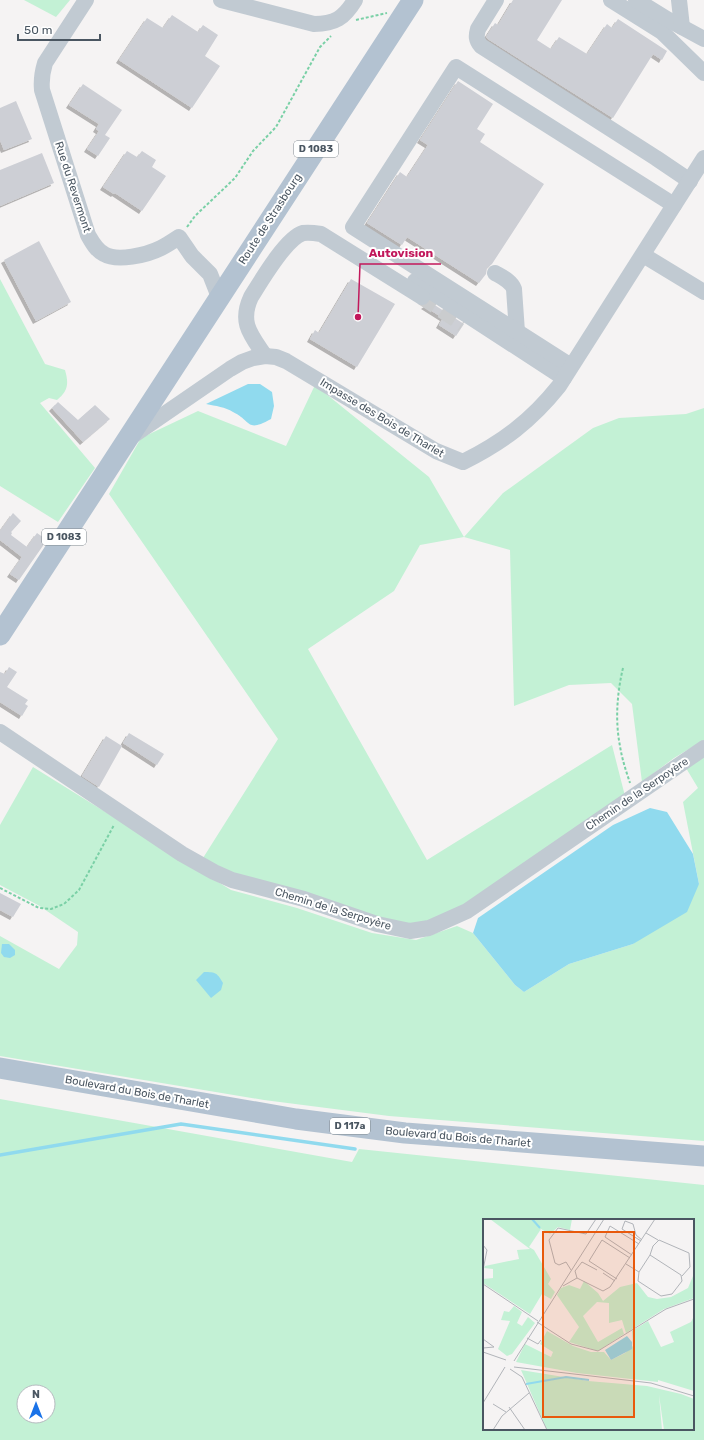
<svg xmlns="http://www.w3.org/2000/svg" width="704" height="1440" font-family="Rubik,sans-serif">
<defs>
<filter id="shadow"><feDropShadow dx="-3" dy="3" stdDeviation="0" flood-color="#0004"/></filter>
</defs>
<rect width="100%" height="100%" fill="#f5f3f3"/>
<g fill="#c3f1d5" fill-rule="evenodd">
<path d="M24,0H70L56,17Z"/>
<path d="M0,279L45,364L65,370C69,384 68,391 57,400L49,398L40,403L95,468L58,522L0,486Z"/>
<path d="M315,385L429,477L464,537L503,493L593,428L619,418L686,414L704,408V740L674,758L642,782L632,704L611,683L569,685L514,706L510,550L464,537L420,545L394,591L308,649L427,860L612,745L625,796L460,911L413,927L228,874L203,858L278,739L109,494L141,438L198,411L286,446Z"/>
<path d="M704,757V1141L389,1116L264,1100L0,1056V936L59,969L77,945L78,932L38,905L0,885V825L33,767L231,890L297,908L372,933L416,940L457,926L473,933L515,985L524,992L569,964L633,944L699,884L683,802L698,788L686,768Z"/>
<path d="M0,1099L352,1162L359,1149L704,1185V1440H0ZM484,1220H693V1429H484ZM24,1392H48V1416H24Z"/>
</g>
<g fill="#90daee">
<path d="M248,384H260L272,392L274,406L271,419C246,433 252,421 233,412C225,407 216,406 206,404Z"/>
<path d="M650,808L667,812L693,854L699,884L687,912L633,944L569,964L524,992L515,985L473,933L478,918L613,825Z"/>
<path d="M2,944H9L15,950V955L10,958L4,957L1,953Z"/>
<path d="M204,972C216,972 217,973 223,983L221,990L211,998L196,980Z"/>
</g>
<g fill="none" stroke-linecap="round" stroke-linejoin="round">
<path stroke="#90daee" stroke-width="3.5" d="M0,1155L181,1124L355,1149"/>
</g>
<g fill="#cdcfd5" filter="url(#shadow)">
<path d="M513,0H562L537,40L551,49L559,37L587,54L607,24L612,28L618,19L667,51L662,60L653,54L613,118L488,39L486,37L495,23L498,25Z"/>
<path d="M172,15L198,32L203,25L218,35L205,56L220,66L192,108L119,60L147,18L163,28Z"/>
<path d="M458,81L493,104L477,129L485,134L480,142L544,184L492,264L487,268L486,274L479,283L407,237L402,245L367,223L400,172L407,177L428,145L420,140Z"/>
<path d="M83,84L122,110L105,135L110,138L98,156L87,149L99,131L96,129L99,124L69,105Z"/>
<path d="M16,101L32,139L4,150L0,140V108Z"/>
<path d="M127,151L137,157L142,151L156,160L152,167L166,176L142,211L115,193L114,194L103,187Z"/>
<path d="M42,153L54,183L0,206V170Z"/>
<path d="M39,241L71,302L36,321L4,260Z"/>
<path d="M351,279L395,304L357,367L310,339L315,330L319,333Z"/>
<path d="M430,302L464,324L456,336L439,325L443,318L424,306Z"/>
<path d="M58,402L78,420L95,405L110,419L83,442L52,408Z"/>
<path d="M13,513L21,521L11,532L12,533L11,535L27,547L37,533L47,540L19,580L10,574L22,557L0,540V531Z"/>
<path d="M9,667L17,672L7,687L28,700L25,704L28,706L22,716L0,702V672L5,674Z"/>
<path d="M129,733L164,754L157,765L123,743Z"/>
<path d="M106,736L122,746L99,787L82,776Z"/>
<path d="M0,893L21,904L13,917L0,910Z"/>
</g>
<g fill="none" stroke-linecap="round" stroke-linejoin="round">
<path stroke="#caccce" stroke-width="16" stroke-dasharray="16 8" stroke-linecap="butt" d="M422,297L463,324"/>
<g stroke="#7ad0a6" stroke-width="2" stroke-dasharray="3 2" stroke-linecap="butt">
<path d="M356,20L387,13"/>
<path d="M187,227L195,216L235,178L253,151L276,127L320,47L331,36"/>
<path d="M623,668C617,693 615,721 620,746C622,759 626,771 630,783"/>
<path d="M0,888L39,908L51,909L64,904L79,890L114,825"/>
</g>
<g stroke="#c1cad2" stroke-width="16">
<path d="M86,0L45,63C42,73 41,80 42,90L88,235C92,242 96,250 104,254C117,262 147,255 161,248C167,245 173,241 179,237L192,256L210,274L219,297"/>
<path d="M221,0L314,24C335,24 344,18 355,0"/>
<path d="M496,0L478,29C476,36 476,40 481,46L656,158L690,181"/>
<path d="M611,0L662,32L704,73"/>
<path d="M636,0L667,19L704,39"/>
<path d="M679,0L682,27"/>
<path d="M643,255L704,292"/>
<path d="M495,273C502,277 511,281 514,289L517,332"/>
<path d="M415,281L564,378"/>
<path d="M265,356C251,335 239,323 251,297C261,281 286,238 303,233C309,232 315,233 321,234L422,297"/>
<path d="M571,366L353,227L456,67L674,205"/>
<path d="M131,437L230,369L242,362L253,358L265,356L276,357L286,361L436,451L463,462C503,442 531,421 559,386L704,158"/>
<path d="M0,732L182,854L214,872L232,880L304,899L377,924L410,931L429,928L467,911L704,748"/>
</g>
<g stroke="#b3c2d1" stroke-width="21">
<path d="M0,635L413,0"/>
<path d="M0,1068L296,1119L405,1133L704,1156"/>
</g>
</g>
<g text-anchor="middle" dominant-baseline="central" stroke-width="4" stroke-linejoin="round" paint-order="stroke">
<g fill="#fff" stroke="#808990" stroke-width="1">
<rect x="294" y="141" width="44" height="16" rx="3"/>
<rect x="42" y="529" width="44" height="16" rx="3"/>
<rect x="330" y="1118" width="40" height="16" rx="3"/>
</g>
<g font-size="10" font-weight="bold" fill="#4a5661">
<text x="316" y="149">D 1083</text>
<text x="64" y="537">D 1083</text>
<text x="350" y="1126">D 117a</text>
</g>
<g font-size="11" fill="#4a5661" stroke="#fff">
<text transform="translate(73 187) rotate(72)">Rue du Revermont</text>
<text transform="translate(270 219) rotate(-57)">Route de Strasbourg</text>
<text transform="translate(382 418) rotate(31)">Impasse des Bois de Tharlet</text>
<text transform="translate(637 794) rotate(-34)">Chemin de la Serpoyère</text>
<text transform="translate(333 909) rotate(17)">Chemin de la Serpoyère</text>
<text transform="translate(137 1092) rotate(10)">Boulevard du Bois de Tharlet</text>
<text transform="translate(458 1137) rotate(5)">Boulevard du Bois de Tharlet</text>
</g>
</g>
<g transform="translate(483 1219)">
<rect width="211" height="211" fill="#f5f3f3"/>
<path d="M7,0H89L87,11L75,8L67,15L58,10L46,28L51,31L68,60L65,65L72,73L68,80L59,75L47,95L0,64V60L10,59V50L1,49L2,47L36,40L34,31L47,30ZM211,38V79L181,90L143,114L139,101L126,104V84L114,83L100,97L115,123L139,109L141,115L115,132L86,123L96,108L74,76L78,69L86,66L97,70L101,62L115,74L120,82L137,68L154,64L165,78L174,80L188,78L205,69L210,57ZM31,87L39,93L34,104L39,107L45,98L52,104L29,135L24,137L15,130L27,102L18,101L21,92L26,93ZM211,97V172L175,161V163L94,154L33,143L42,125L68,138L70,133L57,125L64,112L90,127L108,133H121L128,141L142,134L150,127L149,112L165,102L178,128L191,123L187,113L208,103ZM38,151L105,162L164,167L198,175L211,180V211H181L176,176L179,211H64Z" fill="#c3f1d5"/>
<path d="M144,117L149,123V130L128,141L122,131Z" fill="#90daee"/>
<path fill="none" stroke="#90daee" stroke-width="2" d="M49,0L57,9M43,165L83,158L106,161"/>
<path fill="none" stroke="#b1b4b9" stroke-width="1" d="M163,14L175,21M158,22L139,10L142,2L150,5L153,16L159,21M0,26L4,31L0,51M149,36L122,18L127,7L156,25M167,36L170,27L176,21L206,34L207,48L199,57M143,45L156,53L155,62L178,77L189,75L199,62L198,56L167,36L156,53M88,51L83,43L76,46L72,44L66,21L75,9L103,15L113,0M120,54L132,62M94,59L92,52L99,43L114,51M134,60L106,42L119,21L147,39M0,65L55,102M80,67L94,59L120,72L127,68L172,0M54,103L88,125L115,132L183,90L211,80M44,119L55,125L58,121M0,120L11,128L0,129M0,133L23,141M31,142L121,0M31,148L168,164L211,177M27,150L39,158L64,211M0,184L22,148M10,185L23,193M26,188L42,211M10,211L19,197L46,174"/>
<path fill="#e8590c" fill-opacity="0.15" stroke="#e8590c" stroke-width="2" d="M60,13H151V198H60Z"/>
<rect width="211" height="211" fill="none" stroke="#4a5661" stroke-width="2"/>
</g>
<path fill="none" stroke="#c2185b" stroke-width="1.5" d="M358 317L360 264H441"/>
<circle fill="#c2185b" stroke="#fff" stroke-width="1.5" cx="358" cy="317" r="4"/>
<g font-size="12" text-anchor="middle" font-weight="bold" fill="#c2185b" stroke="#fff" stroke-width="4" stroke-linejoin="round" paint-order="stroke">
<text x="401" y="257">Autovision</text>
</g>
<g transform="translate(36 1404)"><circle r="19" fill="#ffffff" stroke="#b7bbc0"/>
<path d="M0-3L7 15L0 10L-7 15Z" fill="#1a73e8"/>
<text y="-6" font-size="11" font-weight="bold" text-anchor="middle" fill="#4a5661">N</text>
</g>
<path d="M18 34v6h82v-6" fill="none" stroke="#4a5661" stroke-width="2"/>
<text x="24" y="34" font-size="12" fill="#4a5661" stroke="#ffffff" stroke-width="3" paint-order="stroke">50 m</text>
</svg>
